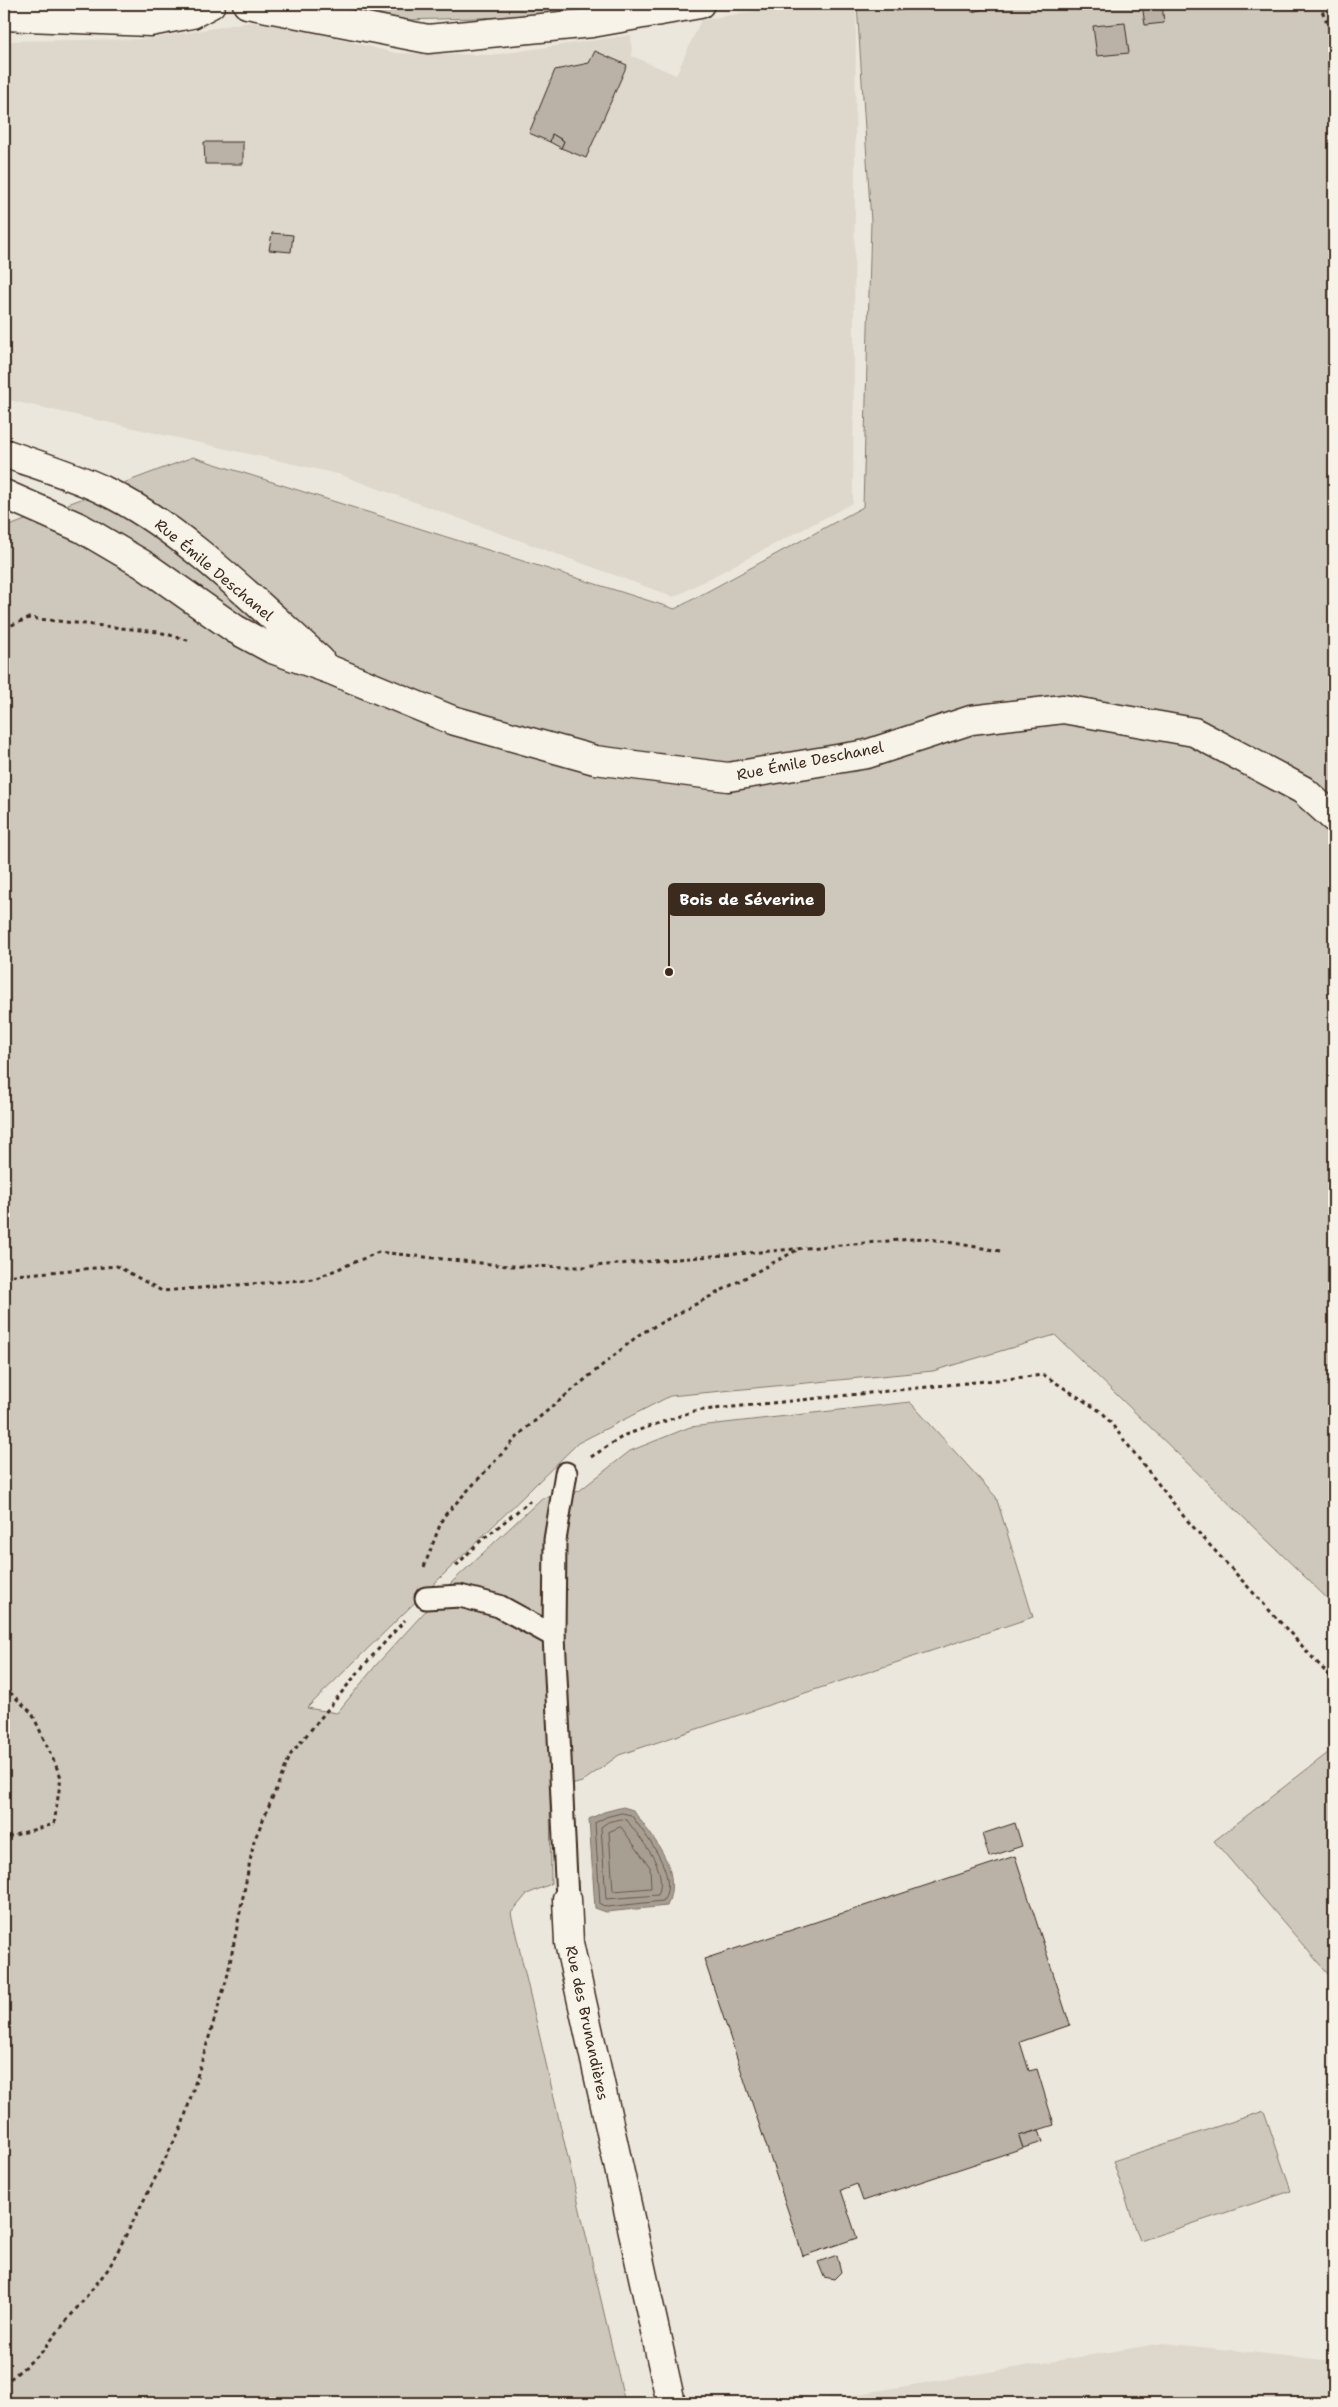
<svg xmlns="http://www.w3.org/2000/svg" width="1338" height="2407" font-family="'Shantell Sans',sans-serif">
<rect width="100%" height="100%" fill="#ece7dc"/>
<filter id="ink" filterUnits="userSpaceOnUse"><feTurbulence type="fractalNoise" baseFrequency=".02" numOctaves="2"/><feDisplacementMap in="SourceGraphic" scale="10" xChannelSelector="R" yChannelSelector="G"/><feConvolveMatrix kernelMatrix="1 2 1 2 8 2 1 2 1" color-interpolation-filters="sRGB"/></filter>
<g filter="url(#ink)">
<g fill="#ddd7cc">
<path d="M799,4H856L853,503L674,597L338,474L4,399V41L148,39L250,22L298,28L395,53L492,55L631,35L632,56L676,75L701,20Z"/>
<path d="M1163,2343L1334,2361V2403H804Z"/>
</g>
<g fill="#cec8bc" stroke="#84796d">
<path d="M343,4H615L546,16L404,20Z"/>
<path d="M857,4H1334V1605L1055,1335L933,1371L670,1396L578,1443L307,1708L337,1713L377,1664L452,1582L542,1498L579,1491L630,1451L690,1427L910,1402L996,1497L1033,1617L619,1755L582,1782L550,1791L551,1884L527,1894L511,1913L625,2403H4V528L193,457L675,609L863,507L871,222Z"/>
<path d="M1328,1753L1334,1760V1981L1214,1841Z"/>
<path d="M1264,2111L1291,2191L1140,2241L1113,2161Z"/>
</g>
<path fill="#a89f93" stroke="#7c7064" d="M623,1807L633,1810C653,1839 683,1868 667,1906L606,1912L595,1908L589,1819L604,1812Z"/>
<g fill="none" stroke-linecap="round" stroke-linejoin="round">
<g stroke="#67594d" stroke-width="1">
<path d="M622,1813L631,1815C645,1835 680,1875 663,1901L607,1907L600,1904L595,1823L606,1817Z"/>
<path d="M622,1819L627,1820C641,1841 669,1868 658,1895L606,1899L601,1827L608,1822Z"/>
<path d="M621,1827L650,1867L651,1888L613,1891L609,1832Z"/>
</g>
</g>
<g fill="#bab2a7" stroke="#3b2a1e">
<path d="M895,4H935L896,11Z"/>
<path d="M970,4H991L992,7L972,12Z"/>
<path d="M998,4H1025L999,8Z"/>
<path d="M1142,4H1162L1164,23L1145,25Z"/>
<path d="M1125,23L1129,53L1097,56L1093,26Z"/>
<path d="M595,51L627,65L586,158L561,148L564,141L552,134L550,142L529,133L555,70L589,63Z"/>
<path d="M552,134L564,141L561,148L550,142Z"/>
<path d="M204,142H243V164H205Z"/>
<path d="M272,233L293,235L291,252L269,250Z"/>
<path d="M1015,1823L1022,1846L989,1857L982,1834Z"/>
<path d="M1015,1856L1070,2025L1020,2042L1029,2071L1037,2069L1054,2125L1019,2136L1023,2148L863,2201L857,2184L841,2190L857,2238L803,2256L704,1959Z"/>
<path d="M1039,2130L1043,2142L1023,2148L1019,2136Z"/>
<path d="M837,2255L841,2272L834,2279L824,2277L818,2262Z"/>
</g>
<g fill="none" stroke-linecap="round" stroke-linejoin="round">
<g stroke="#3b2a1e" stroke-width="25">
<g id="service">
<path d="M566,1473L555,1540L554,1636L567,1899"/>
<path d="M426,1598L460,1596L499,1606L554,1636"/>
</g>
</g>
<g stroke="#3b2a1e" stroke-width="31">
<g id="minor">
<path d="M247,4L428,39L592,23L700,4"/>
<path d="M4,16L150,22L192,14L211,4"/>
<path d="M567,1899L569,1943L671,2403"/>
</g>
</g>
<g stroke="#3b2a1e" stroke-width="31">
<g id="secondary">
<path d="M4,453C37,465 72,475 103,490C180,526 256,603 320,660"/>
<path d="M4,494L81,528L144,565L235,629L272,649L331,670L452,720L595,760L728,777L867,754L971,720L1063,709L1194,732L1303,790L1334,818"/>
</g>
</g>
<g stroke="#3b2a1e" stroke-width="3" stroke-dasharray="4 4" stroke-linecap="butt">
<path d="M1319,4L1334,38"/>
<path d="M4,628L29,618L159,632L191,641"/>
<path d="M4,1276L117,1266L162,1291L314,1279L379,1252L508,1266L583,1267L924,1238L1000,1251"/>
<path d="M591,1457L625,1435L694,1411L1044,1375L1103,1413L1185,1518L1334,1681"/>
<path d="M456,1566L477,1544L530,1501"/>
<path d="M424,1567L443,1517L524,1430L640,1334L797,1250"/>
<path d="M4,1687L32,1713L61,1777L54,1824L4,1838"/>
<path d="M4,2384L40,2354L109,2268L182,2126L227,1978L254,1841L291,1754L365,1664L405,1620"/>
</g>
<use href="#service" stroke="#f7f3e8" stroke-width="21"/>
<use href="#minor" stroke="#f7f3e8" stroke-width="28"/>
<use href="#secondary" stroke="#f7f3e8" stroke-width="28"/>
</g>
</g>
<g text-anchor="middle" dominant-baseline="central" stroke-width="4.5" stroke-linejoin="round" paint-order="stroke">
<g font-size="15" fill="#3b2a1e" stroke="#f7f3e8">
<text transform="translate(214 570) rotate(40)">Rue Émile Deschanel</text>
<text transform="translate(810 761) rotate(-11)">Rue Émile Deschanel</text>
<text transform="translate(587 2023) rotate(78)">Rue des Brunandières</text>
</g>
</g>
<path fill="none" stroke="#3b2a1e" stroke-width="2" d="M669 972L669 900"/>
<circle fill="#3b2a1e" stroke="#f7f3e8" stroke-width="2" cx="669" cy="972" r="5"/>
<rect fill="#3b2a1e" stroke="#3b2a1e" stroke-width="2" x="669" y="884" width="155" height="31" rx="5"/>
<g font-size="16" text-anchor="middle" font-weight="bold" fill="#fff">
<text x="747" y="905">Bois de Séverine</text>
</g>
<rect width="1338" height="2407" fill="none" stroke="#f7f3e8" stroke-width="20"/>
<rect x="10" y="10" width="1318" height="2387" fill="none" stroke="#3b2a1e" stroke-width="2" filter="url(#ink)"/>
</svg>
